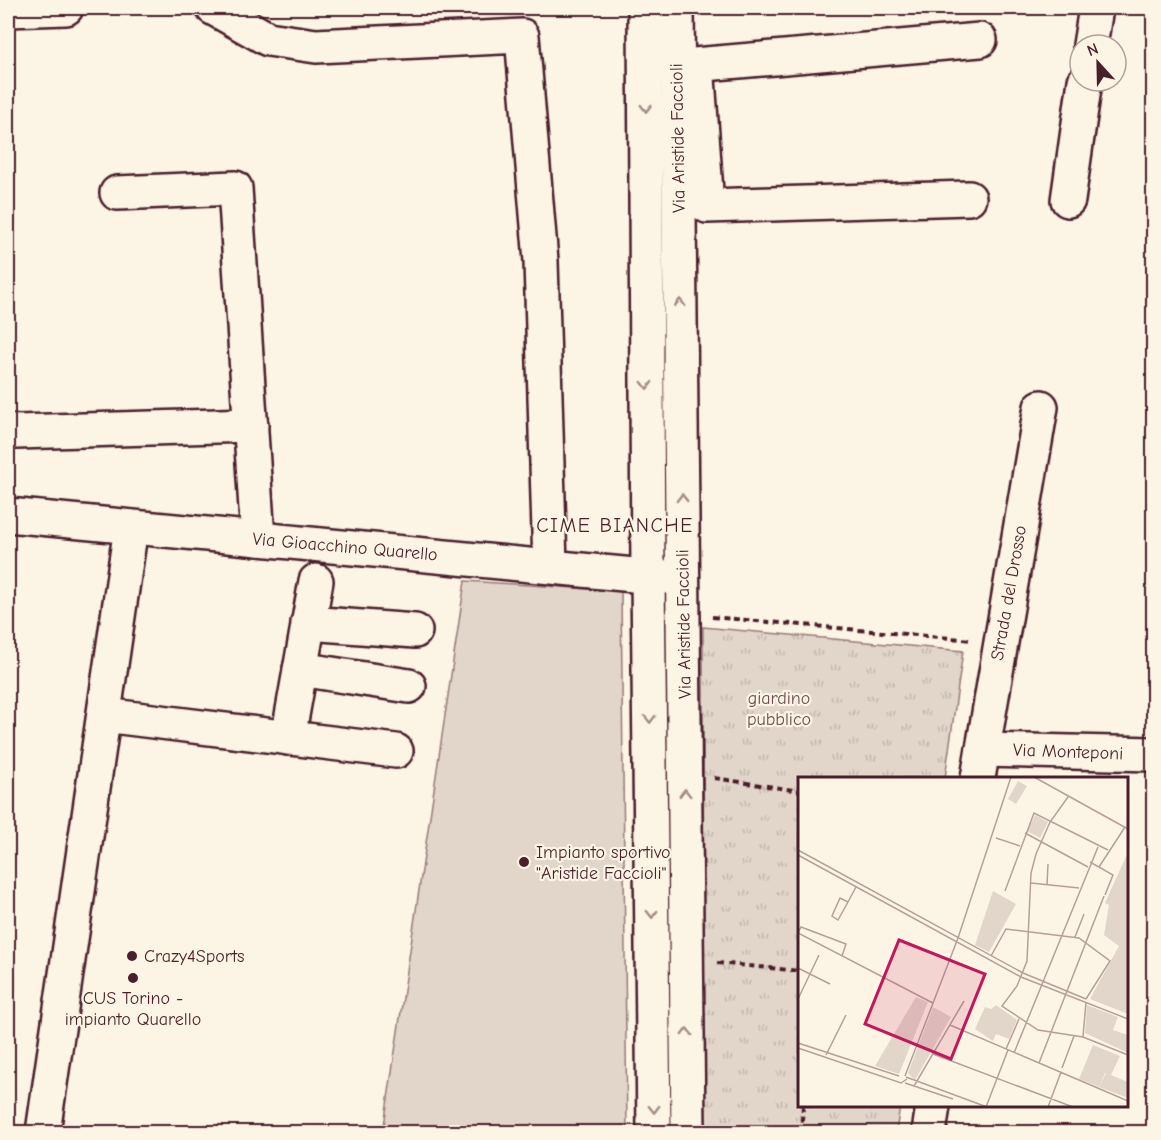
<svg xmlns="http://www.w3.org/2000/svg" width="1161" height="1140" font-family="'Comic Neue',sans-serif">
<defs>
<pattern id="grass-tufts" width="24" height="20" patternUnits="userSpaceOnUse" patternTransform="scale(1.5)"><rect width="24" height="20" fill="#e2d5ca"/><path d="M3 7l-1-3M5 7V3M7 7l1-3M15 17l-1-3M17 17v-4M19 17l1-3" fill="none" stroke="#c3b6ae"/></pattern>
</defs>
<rect width="100%" height="100%" fill="#fcf5e5"/>
<filter id="ink" filterUnits="userSpaceOnUse"><feTurbulence type="fractalNoise" baseFrequency=".0167" numOctaves="2"/><feDisplacementMap in="SourceGraphic" scale="12" xChannelSelector="R" yChannelSelector="G"/><feConvolveMatrix kernelMatrix="1 2 1 2 8 2 1 2 1" color-interpolation-filters="sRGB"/></filter>
<g filter="url(#ink)">
<path fill="url(#grass-tufts)" stroke="#967a7a" stroke-width="1.5" d="M703,627L963,651L945,778H800V1106H900L896,1132H704Z"/>
<path fill="#e2d5ca" stroke="#967a7a" stroke-width="1.5" d="M465,581L621,591L627,1132H383Z"/>
<g fill="none" stroke-linecap="round" stroke-linejoin="round">
<g stroke="#4a1f2b" stroke-width="38">
<g id="minor">
<path d="M213,8L268,39L316,46L522,36L541,261L550,566"/>
<path d="M645,8L648,576L654,1132"/>
<path d="M677,8L688,1132"/>
<path d="M8,10L66,8"/>
<path d="M1090,45L1096,8"/>
<path d="M671,67L980,40"/>
<path d="M698,78L707,206L969,198"/>
<path d="M117,193L235,188L258,539"/>
<path d="M1068,200L1085,81"/>
<path d="M8,431L17,432L251,425"/>
<path d="M8,515L634,575L669,577"/>
<path d="M308,623L415,631"/>
<path d="M300,669L409,686"/>
<path d="M104,715L396,751"/>
<path d="M288,738L316,581"/>
<path d="M983,750L1154,754"/>
<path d="M978,778L1041,407"/>
<path d="M43,1132L131,527"/>
<path d="M929,1132L933,1106"/>
</g>
</g>
<g stroke="#4a1f2b" stroke-width="4" stroke-dasharray="6 4.5" stroke-linecap="butt">
<path d="M712,617L973,640"/>
<path d="M714,778L800,791"/>
<path d="M717,963L800,971"/>
<path d="M801,1132L803,1106"/>
</g>
<use href="#minor" stroke="#fcf5e5" stroke-width="33"/>
</g>
<defs><path id="oneway-chevron" d="M-2-3.5L2.5 0L-2 3.5" fill="none" stroke-width="1.6" stroke-linecap="round" stroke-linejoin="round" transform="scale(1.5)"/></defs>
<g stroke="#a38a88">
<use href="#oneway-chevron" transform="translate(646 108) rotate(90)"/>
<use href="#oneway-chevron" transform="translate(680 303) rotate(-91)"/>
<use href="#oneway-chevron" transform="translate(647 385) rotate(90)"/>
<use href="#oneway-chevron" transform="translate(682 498) rotate(-91)"/>
<use href="#oneway-chevron" transform="translate(650 719) rotate(89)"/>
<use href="#oneway-chevron" transform="translate(685 793) rotate(-90)"/>
<use href="#oneway-chevron" transform="translate(652 914) rotate(89)"/>
<use href="#oneway-chevron" transform="translate(687 1032) rotate(-91)"/>
<use href="#oneway-chevron" transform="translate(654 1109) rotate(89)"/>
</g>
</g>
<g fill="#4a1f2b" stroke="#fcf5e5" stroke-width="2">
<circle cx="524" cy="862" r="6"/>
<circle cx="132" cy="956" r="6"/>
<circle cx="133" cy="978" r="6"/>
</g>
<g text-anchor="middle" dominant-baseline="central" stroke-width="4.5" stroke-linejoin="round" paint-order="stroke">
<g font-size="18" fill="#4a1f2b" stroke="#fcf5e5">
<text transform="translate(678 138) rotate(-91)">Via Aristide Faccioli</text>
<text transform="translate(345 547) rotate(5)">Via Gioacchino Quarello</text>
<text transform="translate(1009 593) rotate(-80)">Strada del Drosso</text>
<text transform="translate(684 624) rotate(-91)">Via Aristide Faccioli</text>
<text transform="translate(1068 752) rotate(2)">Via Monteponi</text>
</g>
<g font-size="18" fill="#704c53" stroke="#fcf5e5">
<text x="779" y="698">giardino<tspan x="779" dy="21">pubblico</tspan></text>
</g>
<g font-size="18" fill="#4a1f2b" stroke="#fcf5e5" text-anchor="start">
<text x="536" y="852">Impianto sportivo<tspan x="536" dy="21">"Aristide Faccioli"</tspan></text>
<text x="144" y="956">Crazy4Sports</text>
<text x="133" y="998" text-anchor="middle">CUS Torino -<tspan x="133" dy="21">impianto Quarello</tspan></text>
</g>
<g font-size="20" letter-spacing="1.5" fill="#4a1f2b" stroke="#fcf5e5">
<text x="615" y="525">CIME BIANCHE</text>
</g>
</g>
<g transform="translate(798 777)">
<rect width="330" height="330" fill="#fcf5e5"/>
<path d="M237,38L250,45L242,61L229,54ZM330,75V237L292,222L321,169L306,158L311,128L307,126ZM195,114L218,127L191,175L177,168ZM198,228L219,243L211,262L198,257L195,264L177,252L187,230L193,232ZM289,228L320,240L315,253L330,258V276L287,256ZM135,230L153,240L117,303L110,296ZM308,296L330,305V321L301,310Z" fill="#e2d5ca"/>
<path d="M220,4L229,9L218,27L210,22ZM118,220L130,225L101,297L77,289ZM295,268L322,279L313,298L307,296L301,310L281,302Z" fill="#e2d5ca"/>
<path fill="none" stroke="#b59f9b" stroke-width="1.5" d="M236,0L330,52M270,20L252,45L238,77L233,96L229,184L219,209L204,229L240,253L285,260L330,278M227,56L290,90M198,61L222,69M0,73L225,196L288,222M0,78L223,200L330,242M292,85L315,98L307,118M301,90L327,50M233,106L281,111M249,108L250,87M207,114L236,36L310,73M50,125L42,121L34,139L40,143L50,125L58,110M277,160L286,137M44,179L48,167L3,150L0,156L131,224L135,226M193,179L208,152L281,161L312,184L288,222M0,191L32,207M0,222L21,178M152,248L330,324M285,260L288,225M0,266L101,299M0,271L103,306L109,302M208,272L221,242M216,276L300,70M135,277L275,330M28,278L48,238M241,286L306,119M264,291L276,259M107,299L160,161L213,0M108,300L189,330M107,306L155,322M116,309L166,224M188,330L210,273M250,330L263,295"/>
<path fill="#c2185b" fill-opacity="0.15" stroke="#c2185b" stroke-width="3" d="M101,163L187,197L153,282L67,247Z"/>
<rect width="330" height="330" fill="none" stroke="#4a1f2b" stroke-width="3"/>
</g>
<rect width="1161" height="1140" fill="none" stroke="#fcf5e5" stroke-width="30"/>
<rect x="15" y="15" width="1131" height="1110" fill="none" stroke="#4a1f2b" stroke-width="2" filter="url(#ink)"/>
<g transform="translate(1098 63) rotate(338)"><circle r="28" fill="#fcf5e5" stroke="#b59f9b" stroke-width="1.5"/>
<path d="M0-4.5L10 22L0 15L-10 22Z" fill="#4a1f2b"/>
<text y="-9" font-size="16" font-weight="bold" text-anchor="middle" fill="#4a1f2b">N</text>
</g>
</svg>
